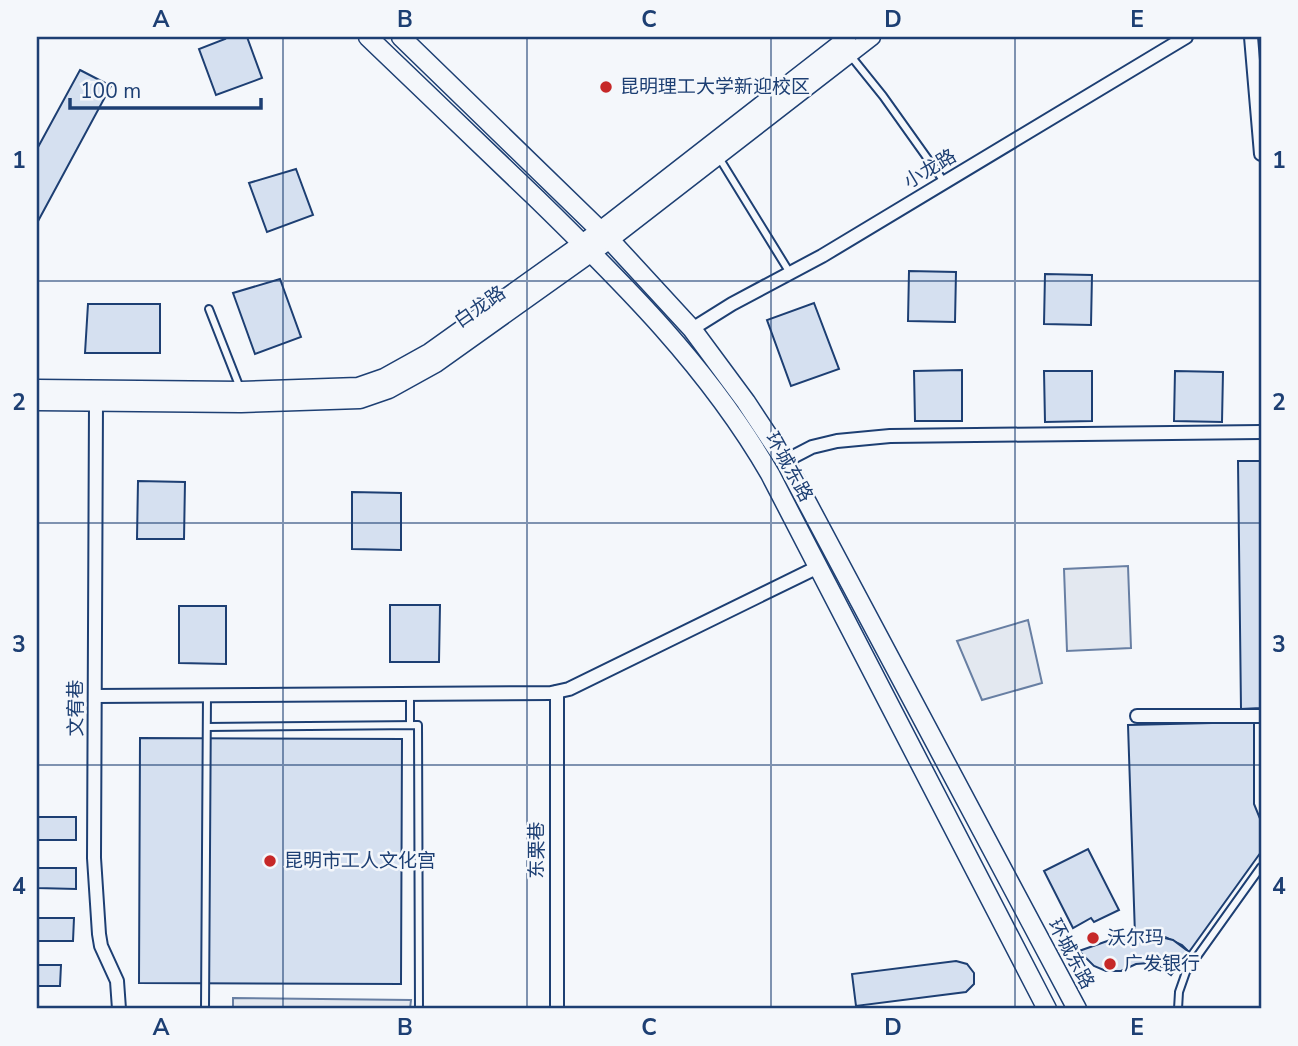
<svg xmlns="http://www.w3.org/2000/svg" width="1298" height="1046" font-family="'Nunito Sans','Noto Sans SC',sans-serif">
<rect width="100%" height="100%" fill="#f4f7fb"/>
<g fill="#e3e8f0" stroke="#687fa3" stroke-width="2">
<path d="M1128,566L1131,648L1067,651L1064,569Z"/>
<path d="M1028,620L1042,683L982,700L957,641Z"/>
<path d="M233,998L411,1000L410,1009H233Z"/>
</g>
<g fill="#d5e0f0" stroke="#1d3f73" stroke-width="2">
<path d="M224,37H247L262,78L216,95L199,49L225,39Z"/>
<path d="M80,70L111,86L37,223V149Z"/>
<path d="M296,169L313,215L267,232L249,183Z"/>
<path d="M909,271L956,272L955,322L908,321Z"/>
<path d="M1045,274L1092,275L1091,325L1044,324Z"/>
<path d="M280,279L301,337L255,354L233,293Z"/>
<path d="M814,303L839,369L791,386L767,320Z"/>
<path d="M88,304H160V353H85Z"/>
<path d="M962,370V421H915L914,371Z"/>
<path d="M1044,371H1092V421L1045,422Z"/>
<path d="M1175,371L1223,372L1222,422L1174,421Z"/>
<path d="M1238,461H1261V708L1241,709Z"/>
<path d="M138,481L185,482L184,539H137Z"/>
<path d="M352,492L401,493V550L352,549Z"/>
<path d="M390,605H440L439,662H390Z"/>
<path d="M179,606H226V664L179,663Z"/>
<path d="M1254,722V804L1261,821V852L1189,952L1182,945L1163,936L1148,934L1135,935L1128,725Z"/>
<path d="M140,738L402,739L401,984L139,983Z"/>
<rect x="37" y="817" width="39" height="23"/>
<path d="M1088,849L1119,910L1094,922L1091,918L1073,928L1044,871Z"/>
<path d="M37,868H76V889L37,888Z"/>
<path d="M37,918H74L73,941H37Z"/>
<path d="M1148,934L1173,940L1189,952L1171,975L1159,966L1149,963L1136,964L1121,971H1106L1094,966L1079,951L1113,939Z"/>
<path d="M956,961L967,964L974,973V984L966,992L856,1006L852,974Z"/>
<path d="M37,965H61L60,986H37Z"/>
</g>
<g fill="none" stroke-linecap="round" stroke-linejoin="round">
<g stroke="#1d3f73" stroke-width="10">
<g id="lane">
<path d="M850,55L883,96L945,183"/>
<path d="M718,156L790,273"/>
<path d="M209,309L240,388"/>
<path d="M410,694V725"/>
<path d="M207,727L418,725L419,1009"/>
<path d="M205,1009L207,695"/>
<path d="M1178,1009L1179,992L1186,972L1261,867"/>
</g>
</g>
<g stroke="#1d3f73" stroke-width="16">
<g id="street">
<path d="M1251,37L1261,154"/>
<path d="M692,329L732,304L822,256L1186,37"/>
<path d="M96,403L94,858L99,934L101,946L117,981L119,1009"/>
<path d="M785,461L812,447L837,441L890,436L1261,432"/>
<path d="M95,696L551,693L569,689L818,567"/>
<path d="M1137,716H1261"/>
<path d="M557,1009V692"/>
</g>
</g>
<g stroke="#1d3f73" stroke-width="19">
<g id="secondary">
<path d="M37,388L241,390L358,386L384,377L429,352L600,230L848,37"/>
<path d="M37,402L241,404L360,400L389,390L436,364L610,240L872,37"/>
</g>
</g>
<g stroke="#1d3f73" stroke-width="21">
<g id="primary">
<path d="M368,37C424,91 481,145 537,199C623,283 709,368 770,474L1047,1009"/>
<path d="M401,37L610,240L692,329L746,402L785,461L1077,1009"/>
</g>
</g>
<use href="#lane" stroke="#f4f7fb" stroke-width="6"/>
<use href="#street" stroke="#f4f7fb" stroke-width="12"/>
<use href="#secondary" stroke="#f4f7fb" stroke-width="16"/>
<use href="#primary" stroke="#f4f7fb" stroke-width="18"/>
</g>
<path fill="none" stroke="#1d3f73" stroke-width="2" stroke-opacity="0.55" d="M283,37V1009M527,37V1009M771,37V1009M1015,37V1009M37,281H1261M37,523H1261M37,765H1261"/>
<g fill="#c62828" stroke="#f4f7fb" stroke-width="2.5">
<circle cx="606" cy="87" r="7"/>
<circle cx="270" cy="861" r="7"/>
<circle cx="1093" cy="938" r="7"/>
<circle cx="1110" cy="964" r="7"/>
</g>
<g text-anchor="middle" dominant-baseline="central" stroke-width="5" stroke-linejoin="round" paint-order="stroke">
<g font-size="19" fill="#1d3f73" stroke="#f4f7fb" text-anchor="start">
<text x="620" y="87">昆明理工大学新迎校区</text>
<text x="284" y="861">昆明市工人文化宫</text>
<text x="1107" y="938">沃尔玛</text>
<text x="1124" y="964">广发银行</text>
</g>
<g font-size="19" fill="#1d3f73" stroke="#f4f7fb">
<text transform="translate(930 169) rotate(-31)">小龙路</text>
<text transform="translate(480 307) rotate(-35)">白龙路</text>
<text transform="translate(789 467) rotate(61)">环城东路</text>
<text transform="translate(76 708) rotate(-90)">文宥巷</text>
<text transform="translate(537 850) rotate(-90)">东栗巷</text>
<text transform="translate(1071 954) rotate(62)">环城东路</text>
</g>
</g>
<rect width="1298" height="1046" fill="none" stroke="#f4f7fb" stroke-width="77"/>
<path d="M70 98v10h191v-10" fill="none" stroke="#1d3f73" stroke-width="3.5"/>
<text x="80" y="98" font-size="21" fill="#1d3f73" stroke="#f4f7fb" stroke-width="5" paint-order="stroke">100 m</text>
<rect x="38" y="38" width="1222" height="969" fill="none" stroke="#1d3f73" stroke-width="2.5"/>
<g font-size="23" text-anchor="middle" font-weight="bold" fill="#1d3f73">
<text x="161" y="27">A</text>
<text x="405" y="27">B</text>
<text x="649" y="27">C</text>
<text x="893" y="27">D</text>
<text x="1137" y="27">E</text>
<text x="19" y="168">1</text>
<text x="1279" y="168">1</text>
<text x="19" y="410">2</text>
<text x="1279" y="410">2</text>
<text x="19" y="652">3</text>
<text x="1279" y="652">3</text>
<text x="19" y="894">4</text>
<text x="1279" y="894">4</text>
<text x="161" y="1035">A</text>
<text x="405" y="1035">B</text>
<text x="649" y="1035">C</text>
<text x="893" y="1035">D</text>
<text x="1137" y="1035">E</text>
</g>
</svg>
